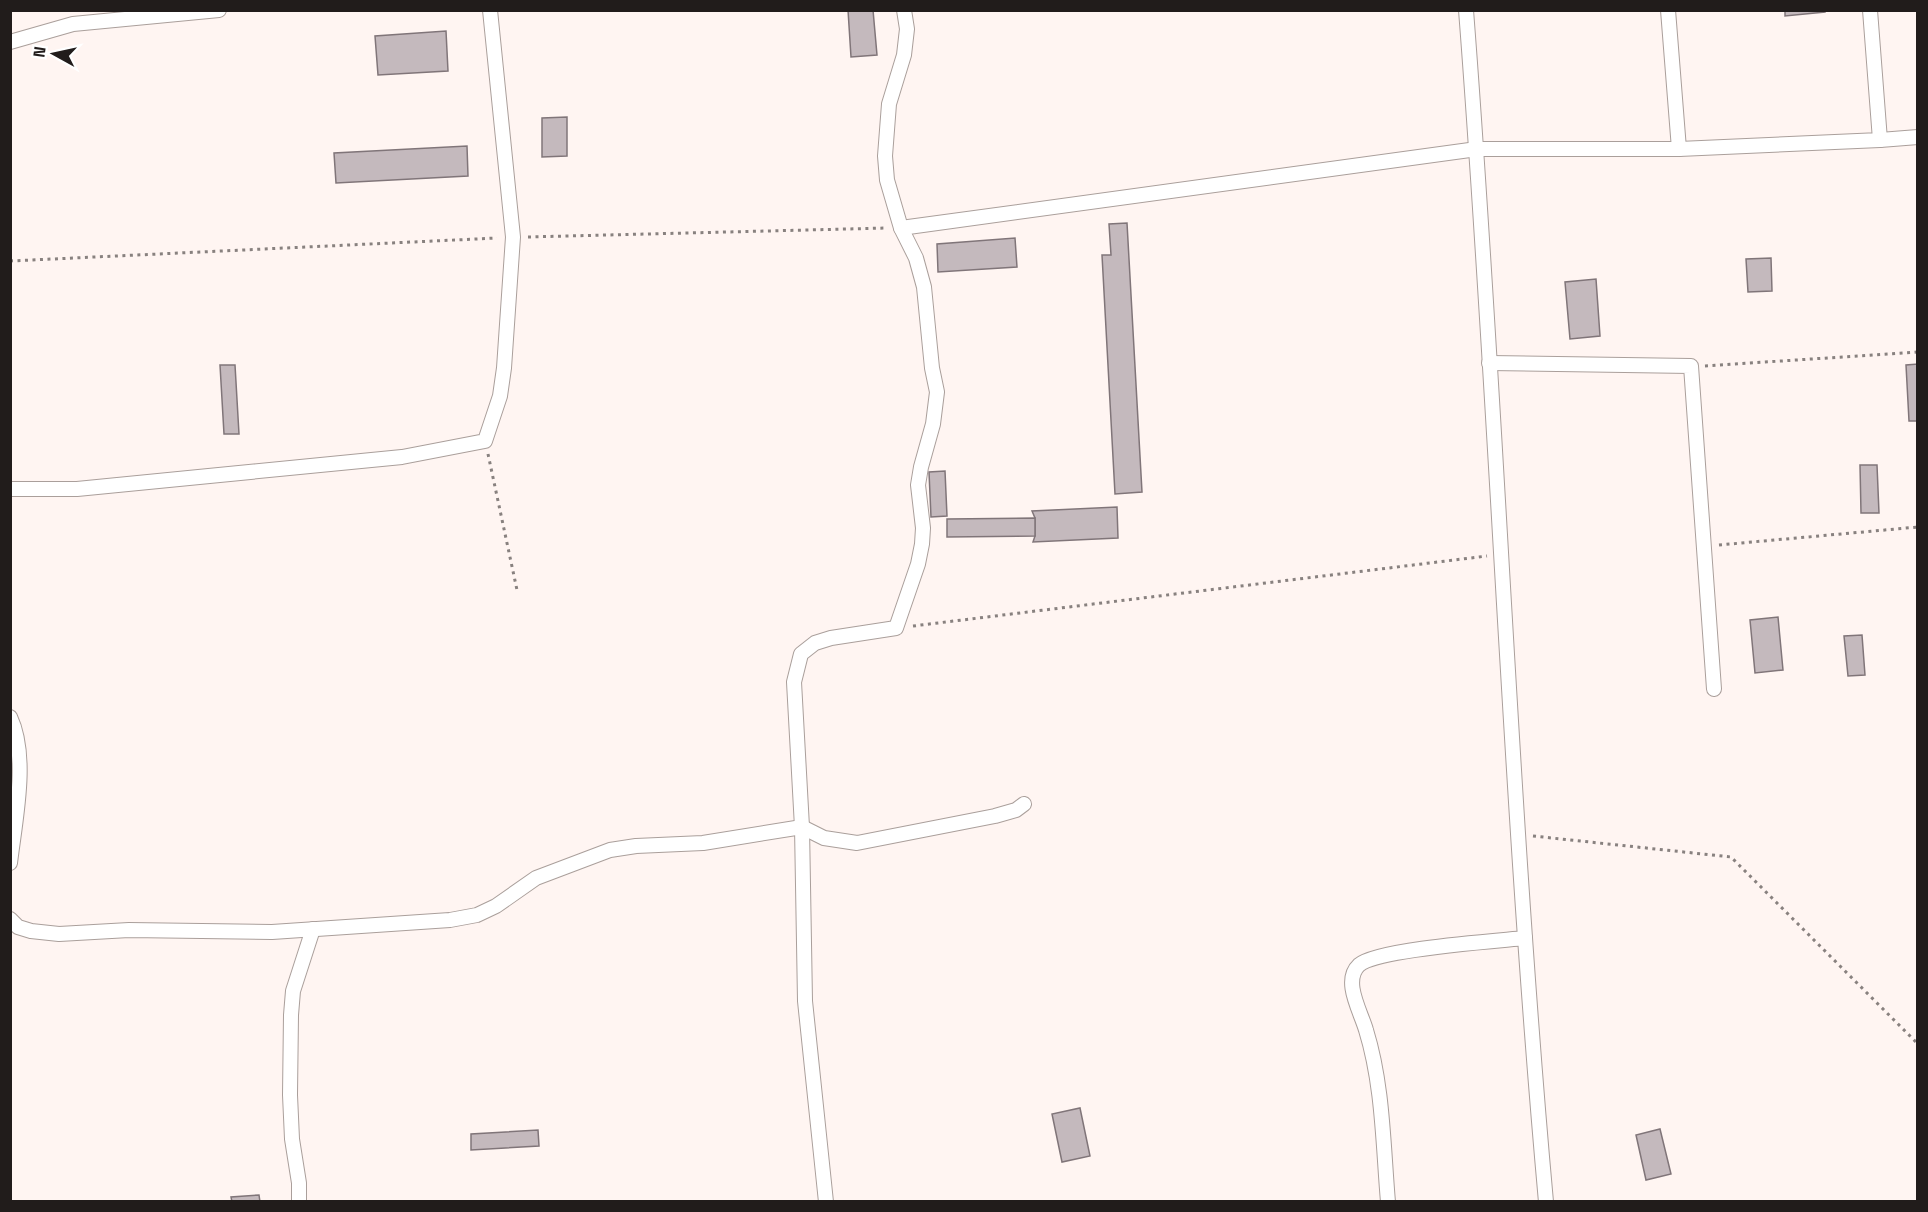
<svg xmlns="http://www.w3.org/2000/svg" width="1928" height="1212" font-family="'Space Grotesk',sans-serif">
<rect width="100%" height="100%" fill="#fff5f2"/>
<g fill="#c4b9bd" stroke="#807579" stroke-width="1.5">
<path d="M848,10H873L877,55L851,57Z"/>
<path d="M1785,10H1825V12L1785,16Z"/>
<path d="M446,31L448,71L378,75L375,36Z"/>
<path d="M567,117V156L542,157V118Z"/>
<path d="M467,146L468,176L336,183L334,153Z"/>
<path d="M1127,223L1142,492L1115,494L1102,255H1111L1109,224Z"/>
<path d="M1015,238L1017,267L938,272L937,244Z"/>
<path d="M1771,258L1772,291L1748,292L1746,259Z"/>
<path d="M1596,279L1600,336L1570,339L1565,282Z"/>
<path d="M1918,364V421H1909L1906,365Z"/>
<path d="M220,365H235L239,434H224Z"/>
<path d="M1860,465H1877L1879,513H1861Z"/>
<path d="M945,471L947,516L931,517L929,472Z"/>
<path d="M1117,507L1118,538L1033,542L1035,536V518L1032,511Z"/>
<path d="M1035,518V536L947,537V519Z"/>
<path d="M1778,617L1783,670L1755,673L1750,620Z"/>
<path d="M1862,635L1865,675L1848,676L1844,636Z"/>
<path d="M1080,1108L1090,1156L1062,1162L1052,1114Z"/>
<path d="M1660,1129L1671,1174L1646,1180L1636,1135Z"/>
<path d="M538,1130L539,1146L471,1150V1134Z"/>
<path d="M259,1195L260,1202H232L231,1197Z"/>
</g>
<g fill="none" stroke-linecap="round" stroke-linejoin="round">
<g stroke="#aa9f9b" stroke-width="16">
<g id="minor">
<path d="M1466,10C1497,407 1510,805 1546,1202"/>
<path d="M1668,10L1679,149"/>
<path d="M10,42L73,24L219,10"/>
<path d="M1880,140L1918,137"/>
<path d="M901,228L1477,149H1679L1880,140L1870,10"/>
<path d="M1489,363L1691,366L1714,689"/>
<path d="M10,489H77L402,457L485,441L500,396L504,368L513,237L490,10"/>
<path d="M10,717C29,757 15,820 10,863"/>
<path d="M10,919L18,927L31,931L59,934L129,930L272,932L450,920L477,915L496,906L536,878L610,850L636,846L703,843L802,827L824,838L857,843L995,816L1016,810L1024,804"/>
<path d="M299,1202V1183L292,1139L290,1095L291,1015L293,991L313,929"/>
<path d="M826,1202L805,1001L802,827L794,682L801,654L815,643L831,638L896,628L918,564L922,544L923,528L918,485L921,467L933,424L937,392L932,368L924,287L916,258L901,228L887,180L885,156L889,104L904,55L907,29L904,10"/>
<path d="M1388,1202C1383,1144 1383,1085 1366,1030C1361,1012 1342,981 1359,965C1377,949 1496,941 1525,938"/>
</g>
</g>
<g stroke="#88817f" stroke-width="3" stroke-dasharray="3 4.5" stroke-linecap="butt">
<path d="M528,237L887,228"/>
<path d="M10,261L497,238"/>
<path d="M1705,366L1918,352"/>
<path d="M488,454L517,590"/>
<path d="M1719,545L1918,527"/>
<path d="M913,626L1487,556"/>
<path d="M1533,836L1731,857L1918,1044"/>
</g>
<use href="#minor" stroke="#fff" stroke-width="14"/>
</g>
<rect width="1928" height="1212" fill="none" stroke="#211c1b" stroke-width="24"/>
<g transform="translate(54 54) rotate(278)" stroke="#ffffff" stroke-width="4.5" paint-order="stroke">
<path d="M0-4.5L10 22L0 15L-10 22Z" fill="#211c1b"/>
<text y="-9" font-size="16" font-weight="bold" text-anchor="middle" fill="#211c1b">N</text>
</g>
</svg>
